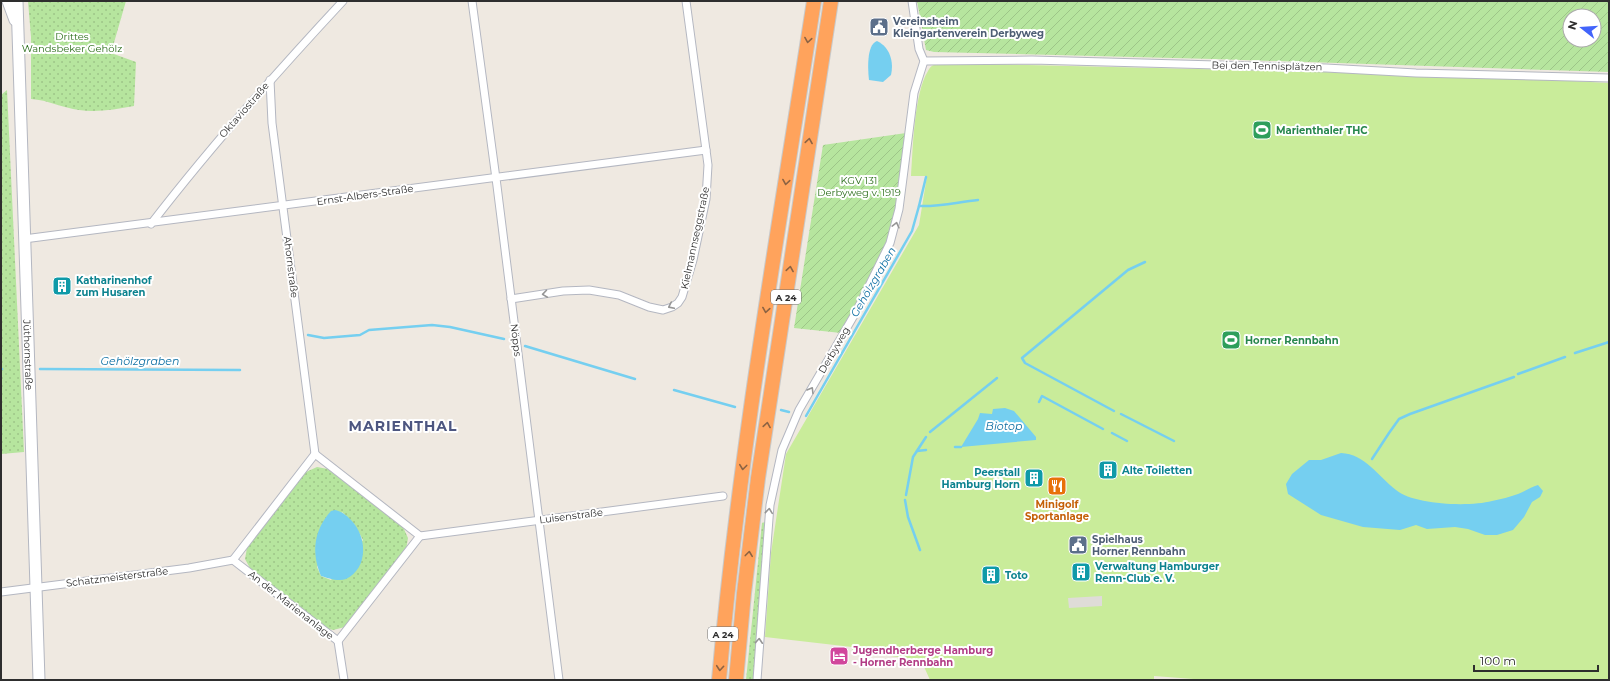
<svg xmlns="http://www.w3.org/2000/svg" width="1610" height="681" font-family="Montserrat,sans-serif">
<defs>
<pattern id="grass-dots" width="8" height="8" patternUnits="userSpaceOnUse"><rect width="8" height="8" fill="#b6e59e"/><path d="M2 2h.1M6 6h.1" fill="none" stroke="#9dc588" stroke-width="1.8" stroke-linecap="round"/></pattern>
<pattern id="garden-furrows" width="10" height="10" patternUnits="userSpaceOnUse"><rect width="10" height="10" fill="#b6e59e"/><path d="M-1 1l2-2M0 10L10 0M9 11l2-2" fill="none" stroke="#9dc588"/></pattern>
</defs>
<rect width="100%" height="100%" fill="#efe9e1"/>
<g fill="url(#grass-dots)" fill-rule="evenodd">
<path d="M28,1H126L111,53L136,62L134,106C116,109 97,113 79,110C63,108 48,100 31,99V37Z"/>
<path d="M7,90L24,452L1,454V95Z"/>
<path d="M317,467L328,469L403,527L408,538L406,550L345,627L333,630L326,628L251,570L245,559L247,548L306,472ZM342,512L354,524L363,540L331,580L321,576L317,567Z"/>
<path d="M765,522L754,680H746L762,523Z"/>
</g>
<g fill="url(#garden-furrows)" fill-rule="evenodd">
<path d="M917,1H1609V72L1213,59L934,52L926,50ZM1570,16H1594V40H1570Z"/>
<path d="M906,133L897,209L885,249L864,292L841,333L794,328L823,145Z"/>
</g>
<path fill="#c9ec9a" d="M941,63L1458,75L1609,83V680H1207L1154,676V680H930L921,660L852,651V647L765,637L771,553L786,454L919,225L927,176H911C913,149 914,93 928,71C931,65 935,64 941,63Z"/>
<path fill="#dfdcd8" d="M1102,596V606L1069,608L1068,598Z"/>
<g fill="#75cff0">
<path d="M877,41C890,47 894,62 891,75L883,82L869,80C868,71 866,45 877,41Z"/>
<path d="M1005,408L1014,411L1036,437V440L961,447L978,419L980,413L992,414L993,409Z"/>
<path d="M1341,453C1365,454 1378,476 1396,490C1414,505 1469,507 1492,501C1501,499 1510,497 1518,494C1525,491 1531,487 1538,485L1543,491L1540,497L1532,502L1524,517L1513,530L1497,535H1485L1468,529L1455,527L1427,529L1416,525L1400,530L1363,527L1321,515L1288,494L1286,484L1292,474L1309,460H1321Z"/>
<path d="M335,510C343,512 346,515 351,520C367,536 369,568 346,579C338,582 328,578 321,576C311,552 314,530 331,511Z"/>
</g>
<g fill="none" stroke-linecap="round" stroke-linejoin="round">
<g stroke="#75cff0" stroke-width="2.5">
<path d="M919,206L926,177"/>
<path d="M308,335L324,338L360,335L369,330L432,325L450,327L504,339"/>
<path d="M525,346L635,379"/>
<path d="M1575,353L1609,342"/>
<path d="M1,369H2"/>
<path d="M40,369L240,370"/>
<path d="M1518,374L1565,357"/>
<path d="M674,390L735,407"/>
<path d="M1039,402L1042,396L1103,429"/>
<path d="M781,410L789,412"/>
<path d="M1114,411L1025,363L1022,358L1128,270L1145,262"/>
<path d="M1121,414L1174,441"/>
<path d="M806,416L912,231L919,206C939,207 958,202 978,200"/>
<path d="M930,432L997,378"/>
<path d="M1112,433L1127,441"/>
<path d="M955,447H961"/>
<path d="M917,451L926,450"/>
<path d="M1372,459L1389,433L1399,419L1410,414L1514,377"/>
<path d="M906,495L913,457L926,437"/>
<path d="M905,500L908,517L920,550"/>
</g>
<g stroke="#b4b7c1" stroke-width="9">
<g id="street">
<path d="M472,1L497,186L559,680"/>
<path d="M924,61L1032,60L1326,68L1416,73L1609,78"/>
<path d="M270,80L272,123L315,454"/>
<path d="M151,224C211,146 276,73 343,1"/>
<path d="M24,239L706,150"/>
<path d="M511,299L563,291L589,290L619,295L649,307L663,310L672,307L678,303L682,297L693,260L706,199L708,165L686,1"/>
<path d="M315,454L233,560L338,641"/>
<path d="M315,454L420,536L338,641"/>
<path d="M420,536L723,496"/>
<path d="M1,592L189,568L233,560"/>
<path d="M338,641L344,680"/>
<path d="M757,680L770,505L782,450L799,410L856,312L890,243L899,209L914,93L924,61L919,49L912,1"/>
</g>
</g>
<g stroke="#b4b7c1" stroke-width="13">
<g id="secondary">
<path d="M8,1L15,20"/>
<path id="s1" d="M17,1L39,680"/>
</g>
</g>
<g stroke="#c9c9c9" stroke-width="16">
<g id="highway">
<path d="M719,680C739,452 779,227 814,1"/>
<path d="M736,680L744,593L758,478L831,1"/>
</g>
</g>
<use href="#street" stroke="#fff" stroke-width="7"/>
<use href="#secondary" stroke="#fff" stroke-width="11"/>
<use href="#highway" stroke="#ffa35c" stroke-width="14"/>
</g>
<defs><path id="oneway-chevron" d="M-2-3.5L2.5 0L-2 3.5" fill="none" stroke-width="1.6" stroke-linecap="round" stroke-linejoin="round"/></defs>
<g stroke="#8c6343">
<use href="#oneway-chevron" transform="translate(808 40) rotate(99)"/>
<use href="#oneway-chevron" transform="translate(809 141) rotate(-81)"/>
<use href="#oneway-chevron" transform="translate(786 182) rotate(99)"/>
<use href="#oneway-chevron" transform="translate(790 269) rotate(-81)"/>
<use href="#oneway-chevron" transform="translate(766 310) rotate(99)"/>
<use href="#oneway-chevron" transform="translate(767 425) rotate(-81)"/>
<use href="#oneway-chevron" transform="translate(743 467) rotate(97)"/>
<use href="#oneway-chevron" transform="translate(749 554) rotate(-83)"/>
<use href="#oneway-chevron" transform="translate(720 668) rotate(95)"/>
</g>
<g stroke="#969696">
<use href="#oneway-chevron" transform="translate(896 225) rotate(-76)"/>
<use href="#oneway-chevron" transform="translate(545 294) rotate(172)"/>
<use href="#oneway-chevron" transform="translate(671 306) rotate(154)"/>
<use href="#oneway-chevron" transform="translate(811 390) rotate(-59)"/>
<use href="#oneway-chevron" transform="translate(769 511) rotate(-84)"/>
<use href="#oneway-chevron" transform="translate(759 641) rotate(-86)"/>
</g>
<defs>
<g id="civic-square" transform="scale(1)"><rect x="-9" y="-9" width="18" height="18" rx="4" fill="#5c6f8a" stroke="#fff"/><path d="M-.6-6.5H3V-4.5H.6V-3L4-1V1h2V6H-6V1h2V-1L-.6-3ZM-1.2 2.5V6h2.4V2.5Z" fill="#fff"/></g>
<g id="stadium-square" transform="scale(1)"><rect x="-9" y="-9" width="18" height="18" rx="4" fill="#2e9e5b" stroke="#fff"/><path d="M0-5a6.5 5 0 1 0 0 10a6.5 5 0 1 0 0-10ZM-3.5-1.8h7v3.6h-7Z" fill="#fff"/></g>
<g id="building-square" transform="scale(1)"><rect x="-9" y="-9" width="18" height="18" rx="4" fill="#0f9aa8" stroke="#fff"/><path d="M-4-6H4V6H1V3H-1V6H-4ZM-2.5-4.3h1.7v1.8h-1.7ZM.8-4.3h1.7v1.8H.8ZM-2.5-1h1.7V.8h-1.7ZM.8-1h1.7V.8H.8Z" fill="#fff"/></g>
<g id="restaurant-square" transform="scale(1)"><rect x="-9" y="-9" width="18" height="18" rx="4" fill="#e8710a" stroke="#fff"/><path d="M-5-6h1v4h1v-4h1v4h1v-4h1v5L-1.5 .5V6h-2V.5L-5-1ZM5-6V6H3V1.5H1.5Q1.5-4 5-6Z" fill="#fff"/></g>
<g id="hotel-square" transform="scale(1)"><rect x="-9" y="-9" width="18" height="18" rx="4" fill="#d1479c" stroke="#fff"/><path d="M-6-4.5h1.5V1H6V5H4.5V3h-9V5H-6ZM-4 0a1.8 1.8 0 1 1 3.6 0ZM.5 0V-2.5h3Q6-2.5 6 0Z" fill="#fff"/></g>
</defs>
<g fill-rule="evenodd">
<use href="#civic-square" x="879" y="27"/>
<use href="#stadium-square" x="1262" y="130"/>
<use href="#building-square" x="62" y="286"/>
<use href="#stadium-square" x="1231" y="340"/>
<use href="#building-square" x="1108" y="470"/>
<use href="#building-square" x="1034" y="478"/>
<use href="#restaurant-square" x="1057" y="486"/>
<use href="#civic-square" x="1078" y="545"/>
<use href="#building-square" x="1081" y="572"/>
<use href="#building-square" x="991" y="575"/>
<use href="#hotel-square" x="839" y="656"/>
</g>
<g text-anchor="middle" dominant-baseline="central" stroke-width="4" stroke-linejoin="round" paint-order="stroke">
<g fill="#fff" stroke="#6d6d6d" stroke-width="1">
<rect x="771" y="290" width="30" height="14" rx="3"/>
<rect x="708" y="627" width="30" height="14" rx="3"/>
</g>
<g font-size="9" font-weight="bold" fill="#2e2e2e">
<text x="786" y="297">A 24</text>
<text x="723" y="634">A 24</text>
</g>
<g font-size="10" font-weight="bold" fill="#4e5e75" stroke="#fff" text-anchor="start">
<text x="893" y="21">Vereinsheim<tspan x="893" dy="12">Kleingartenverein Derbyweg</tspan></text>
<text x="1092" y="539">Spielhaus<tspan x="1092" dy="12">Horner Rennbahn</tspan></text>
</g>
<g font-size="10" fill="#2c6e1b" stroke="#fff">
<text x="72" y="36">Drittes<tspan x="72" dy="12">Wandsbeker Gehölz</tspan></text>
<text x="859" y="180">KGV 131<tspan x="859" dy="12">Derbyweg v. 1919</tspan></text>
</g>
<g font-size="10" fill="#2e2e2e" stroke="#fff">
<text transform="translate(1267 66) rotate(1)">Bei den Tennisplätzen</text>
<text transform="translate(244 110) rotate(-49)">Oktaviostraße</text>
<text transform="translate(365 195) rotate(-8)">Ernst-Albers-Straße</text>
<text transform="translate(695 238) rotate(-78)">Kielmannseggstraße</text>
<text transform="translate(291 267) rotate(83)">Ahornstraße</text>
<text transform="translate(516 340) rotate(83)">Nöpps</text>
<text transform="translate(834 350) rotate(-60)">Derbyweg</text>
<text stroke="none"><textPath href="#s1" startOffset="354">Jüthornstraße</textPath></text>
<text transform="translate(571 516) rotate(-7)">Luisenstraße</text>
<text transform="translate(117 577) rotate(-7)">Schatzmeisterstraße</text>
<text transform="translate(291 605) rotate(38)">An der Marienanlage</text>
</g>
<g font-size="10" font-weight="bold" fill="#27864d" stroke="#fff" text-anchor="start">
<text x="1276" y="130">Marienthaler THC</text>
<text x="1245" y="340">Horner Rennbahn</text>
</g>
<g font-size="10" font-weight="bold" fill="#0d838f" stroke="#fff" text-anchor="start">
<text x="76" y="280">Katharinenhof<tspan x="76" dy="12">zum Husaren</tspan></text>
<text x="1122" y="470">Alte Toiletten</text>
<text x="1020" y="472" text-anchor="end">Peerstall<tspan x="1020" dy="12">Hamburg Horn</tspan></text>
<text x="1095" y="566">Verwaltung Hamburger<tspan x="1095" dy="12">Renn-Club e. V.</tspan></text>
<text x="1005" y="575">Toto</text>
</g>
<g font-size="10" font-weight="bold" fill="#c56008" stroke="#fff">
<text x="1057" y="504">Minigolf<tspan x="1057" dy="12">Sportanlage</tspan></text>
</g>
<g font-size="10" font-weight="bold" fill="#b23c85" stroke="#fff" text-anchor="start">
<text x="853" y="650">Jugendherberge Hamburg<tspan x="853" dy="12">- Horner Rennbahn</tspan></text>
</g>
<g font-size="11" font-style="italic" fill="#0d6fa3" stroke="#fff">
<text transform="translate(873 282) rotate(-60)">Gehölzgraben</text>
<text x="140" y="361">Gehölzgraben</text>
<text x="1004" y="426">Biotop</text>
</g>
<g font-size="14" font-weight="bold" letter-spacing="1" fill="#4d5680" stroke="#fff">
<text x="403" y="426">MARIENTHAL</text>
</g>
</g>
<rect width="1610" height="681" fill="none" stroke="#2e2e2e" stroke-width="4"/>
<g transform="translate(1582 28) rotate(287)"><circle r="19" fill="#ffffff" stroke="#ababab"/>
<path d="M0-3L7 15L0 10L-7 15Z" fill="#4264fb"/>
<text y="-6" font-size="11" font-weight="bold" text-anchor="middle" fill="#2e2e2e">N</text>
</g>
<path d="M1474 665v6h124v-6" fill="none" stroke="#2e2e2e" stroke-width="2"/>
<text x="1480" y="665" font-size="12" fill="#2e2e2e" stroke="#ffffff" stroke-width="3" paint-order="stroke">100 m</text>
</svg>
